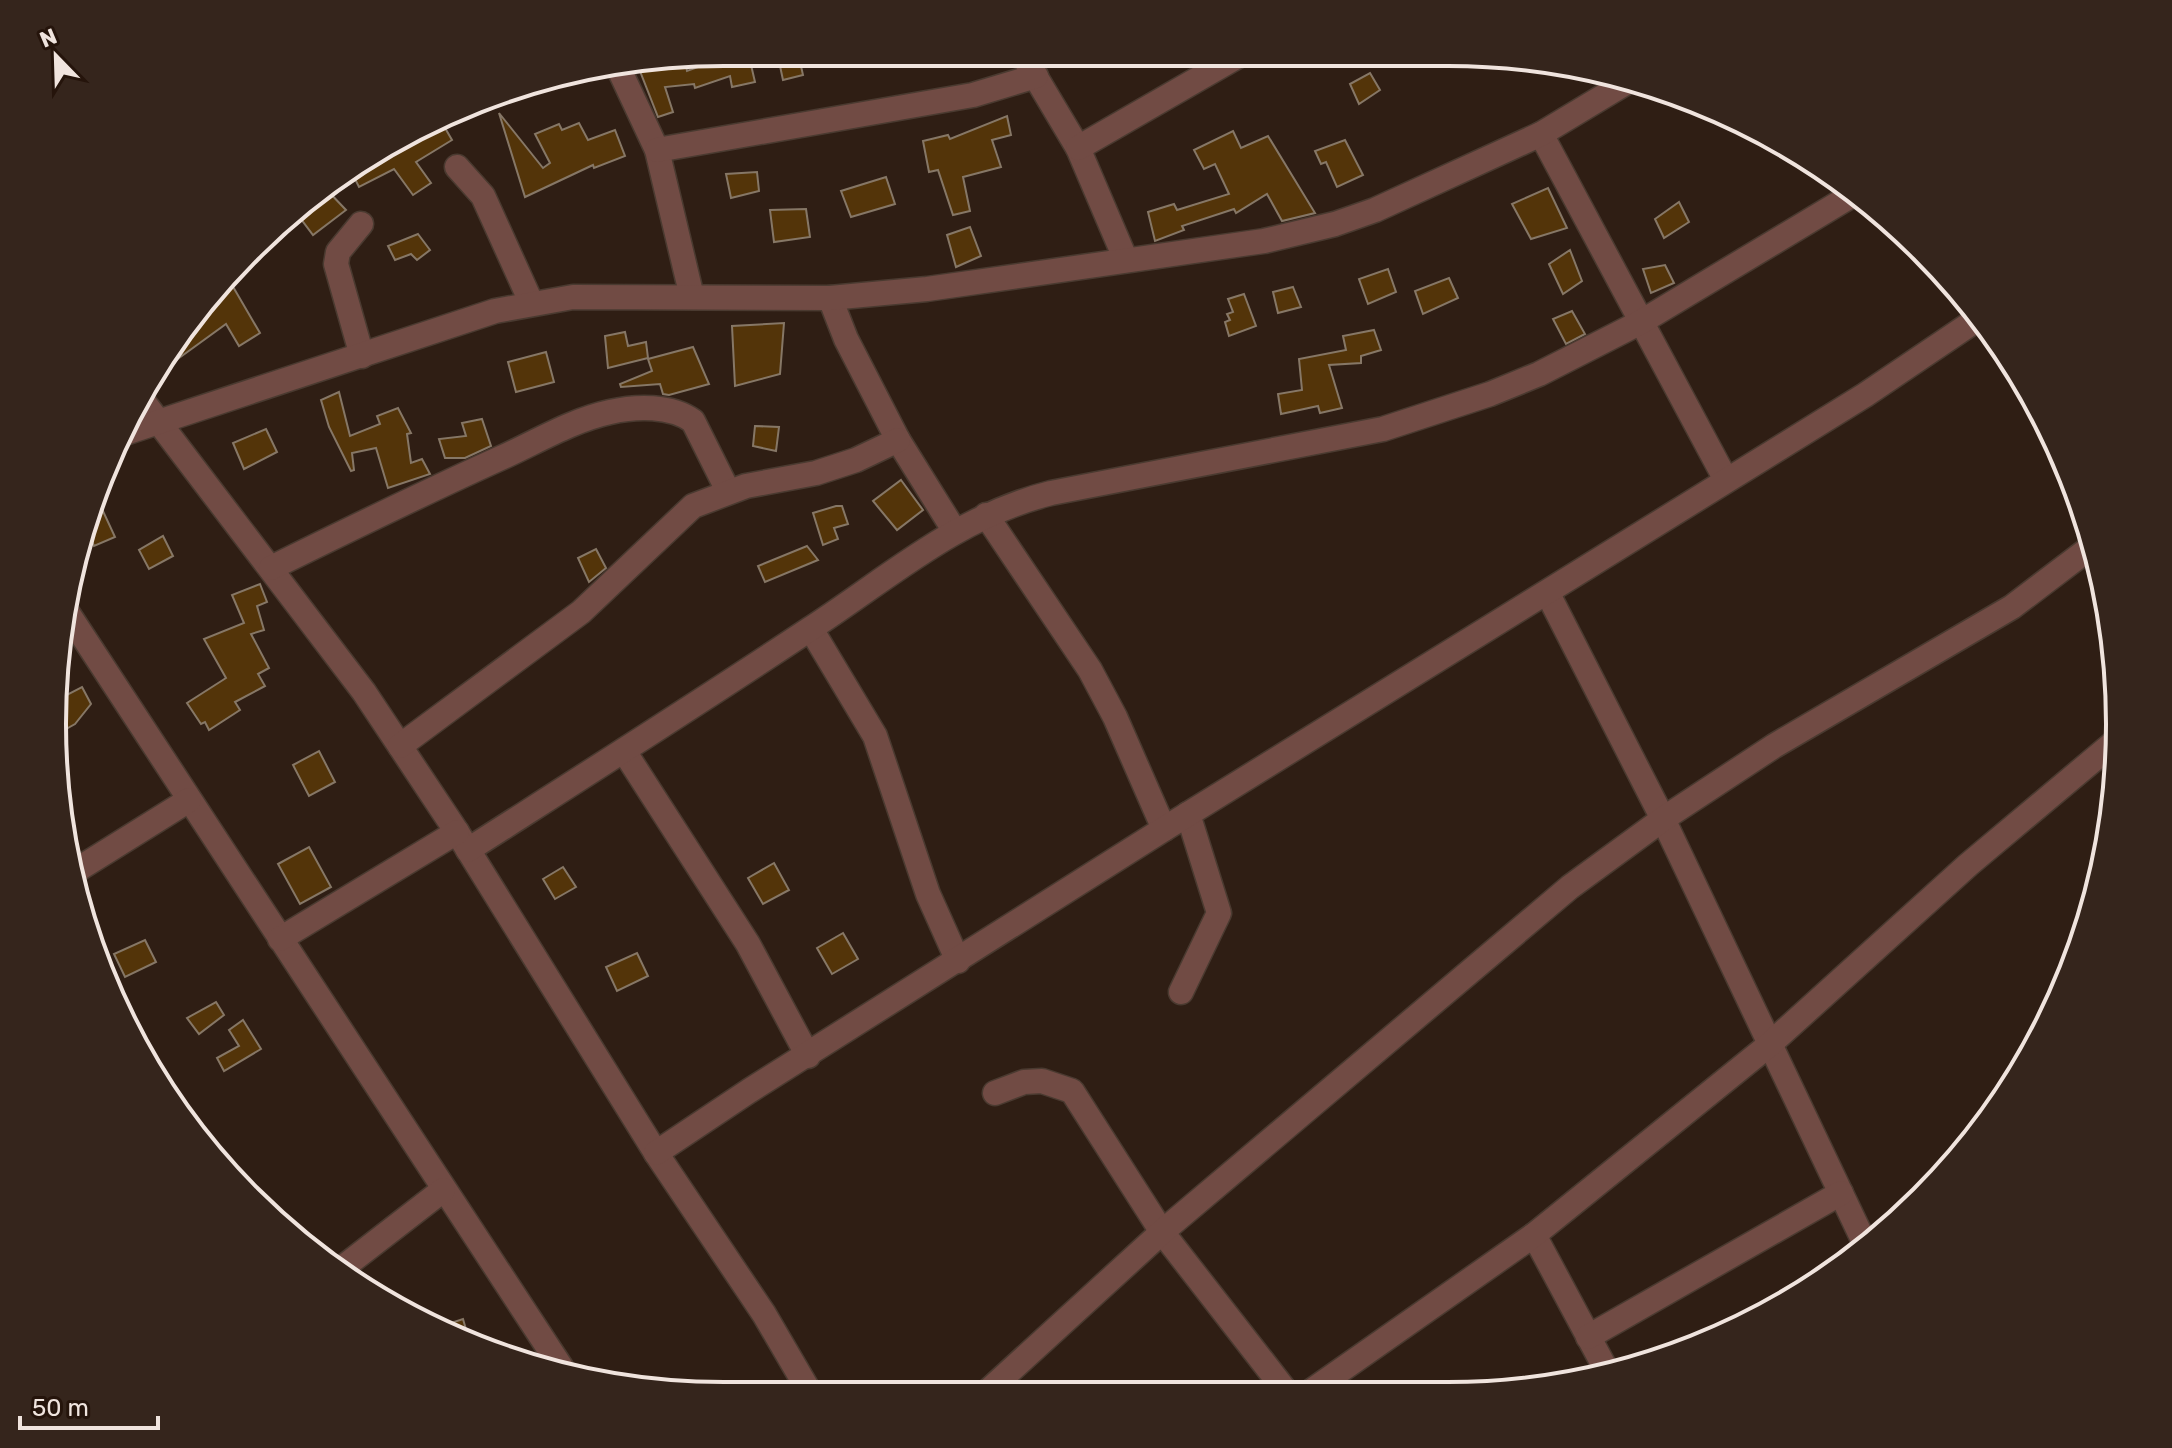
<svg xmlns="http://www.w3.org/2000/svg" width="2172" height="1448" font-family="Rubik,sans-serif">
<rect width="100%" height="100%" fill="#2f1e14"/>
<g fill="#533409" stroke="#867766" stroke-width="2">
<path d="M725,52H748L755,82L732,87L730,76L695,88L694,84L665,87L673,112L658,117L638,66L674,60L676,66L686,65L687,71L726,57Z"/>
<path d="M777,52L798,53L803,75L783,80Z"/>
<path d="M1370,73L1380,90L1359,104L1350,84Z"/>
<path d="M499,113L543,168L550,163L535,134L559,124L562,130L579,123L588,140L615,130L625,156L594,168L593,165L525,197Z"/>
<path d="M1007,116L1011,135L992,140L1001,167L963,177L970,211L953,215L938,170L929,172L923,141L948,135L950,139Z"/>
<path d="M441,121L452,140L416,162L431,183L413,195L394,169L359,187L350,169Z"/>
<path d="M1233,131L1241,148L1268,136L1315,213L1282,221L1267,194L1236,213L1234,209L1182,226L1184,230L1155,241L1148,212L1174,204L1177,210L1229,194L1215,164L1204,169L1194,150Z"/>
<path d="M1345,140L1363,175L1337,187L1326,162L1321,164L1315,151Z"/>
<path d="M757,172L759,191L731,198L726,174Z"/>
<path d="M886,177L895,204L851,217L841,191Z"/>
<path d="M1548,188L1567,228L1531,239L1512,204Z"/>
<path d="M326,189L346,210L313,235L298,215Z"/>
<path d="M1679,202L1689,222L1664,238L1655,219Z"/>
<path d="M806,209L810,237L774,242L770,210Z"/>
<path d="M970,227L981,256L956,267L947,235Z"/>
<path d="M418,234L430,250L417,260L411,254L395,260L388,246Z"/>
<path d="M1570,250L1582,281L1563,294L1549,264Z"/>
<path d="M1665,265L1674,283L1651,293L1643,269Z"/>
<path d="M1388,269L1396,292L1368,304L1359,279Z"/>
<path d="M1449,278L1458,298L1423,314L1415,291Z"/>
<path d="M232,285L260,333L239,346L226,324L157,374L191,315Z"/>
<path d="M1293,287L1301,307L1278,313L1273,292Z"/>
<path d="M1244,294L1256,326L1229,336L1225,322L1230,320L1227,314L1233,312L1228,299Z"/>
<path d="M1572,311L1585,334L1566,344L1553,319Z"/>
<path d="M784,323L780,374L735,386L732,326Z"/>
<path d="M1374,330L1381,350L1361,356V363L1329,365L1342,408L1320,413L1318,406L1281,414L1278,394L1302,390L1299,359L1346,350L1343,336Z"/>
<path d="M625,332L628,346L646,342L648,358L608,368L605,336Z"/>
<path d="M693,347L709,384L669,395L663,394L660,384L621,387L620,384L652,371L648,359Z"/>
<path d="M546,352L554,382L516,392L508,362Z"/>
<path d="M339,392L350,436L380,424L377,416L398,408L411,433L407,434L411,463L422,459L430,474L388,488L376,448L352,453L354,470L351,471L329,427L321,400Z"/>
<path d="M482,419L491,446L465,458H445L439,439L466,436L462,423Z"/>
<path d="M755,426L779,427L776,451L753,446Z"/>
<path d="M266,429L277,452L244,469L233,443Z"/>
<path d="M901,480L923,510L897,530L873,501Z"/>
<path d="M96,496L115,537L94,546L88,532Z"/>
<path d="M836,506H842L848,524L834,528L838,539L823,545L813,513Z"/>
<path d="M163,536L173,556L149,569L139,550Z"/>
<path d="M807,546L818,560L765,582L758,566Z"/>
<path d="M596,549L606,568L589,582L578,558Z"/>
<path d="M260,584L267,602L257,606L264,630L251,634L269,668L258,674L265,686L235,702L240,710L209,730L205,722L201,724L187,703L226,678L204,639L244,623L232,595Z"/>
<path d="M82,687L91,704L75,724L59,733L55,701Z"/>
<path d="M319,751L335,782L309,796L293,765Z"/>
<path d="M309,847L331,887L300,904L278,864Z"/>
<path d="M774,863L789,890L763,904L748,878Z"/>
<path d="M563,867L576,887L555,899L543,879Z"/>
<path d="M843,933L858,959L832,974L817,948Z"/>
<path d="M145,940L156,962L125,977L114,954Z"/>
<path d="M637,953L648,976L617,991L606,967Z"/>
<path d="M216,1002L224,1015L199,1034L187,1018Z"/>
<path d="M243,1020L261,1049L224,1071L217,1058L239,1046L229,1030Z"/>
<path d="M463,1319L469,1340L433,1329Z"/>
</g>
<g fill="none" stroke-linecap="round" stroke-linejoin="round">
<g stroke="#4a3a30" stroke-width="27">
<g id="minor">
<path d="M1022,54L1078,148L1125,258"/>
<path d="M619,69L657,150L692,297"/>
<path d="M1541,134L1726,480"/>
<path d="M1078,148L1238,56"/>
<path d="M657,150L973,95L1036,76"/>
<path d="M457,167L483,196L531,302"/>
<path d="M361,224L338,252L336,264L362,356"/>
<path d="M830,298L846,339L898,440L954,530"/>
<path d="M142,400L364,692L457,832L656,1153L764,1314L809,1391"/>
<path d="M122,434L495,311L573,297L830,298L927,289L1264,241L1335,224L1375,210L1541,134L1624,84"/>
<path d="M986,515L1090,670L1115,717L1164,829"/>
<path d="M271,568C348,530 425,492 503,457C538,441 573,420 610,412C636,406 671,405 693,421L728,491"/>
<path d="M1548,594L1663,819L1867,1248"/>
<path d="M69,615L561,1367"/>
<path d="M811,629L875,736L928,894L958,961"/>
<path d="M400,746L581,612L693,506L746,486L816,473L856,460L898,440"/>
<path d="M624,751L748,944L808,1056"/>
<path d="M468,850C582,777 697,704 810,629C890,577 956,517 1051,493L1383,429L1490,394L1539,374L1641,322L1854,194"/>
<path d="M72,873L189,800"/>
<path d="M280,939L457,832"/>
<path d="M1181,992L1219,913L1188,814"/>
<path d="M995,1093L1024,1082L1042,1081L1072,1091L1162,1232L1288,1394"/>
<path d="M656,1153L749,1091L1164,829L1865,395L1982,316"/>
<path d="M1534,1235L1609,1375"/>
<path d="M341,1269L443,1190"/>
<path d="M1588,1337L1841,1193"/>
<path d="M987,1392L1162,1232L1570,887L1663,819L1774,746L2012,607L2095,544"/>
<path d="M1307,1394L1534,1235L1769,1045L1968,865L2117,740"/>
</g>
</g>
<use href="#minor" stroke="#714b44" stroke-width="24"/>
</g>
<path d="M0 0H2172V1448H0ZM724 66H1448A658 658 0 0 1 2106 724V724A658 658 0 0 1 1448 1382H724A658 658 0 0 1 66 724V724A658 658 0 0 1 724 66Z" fill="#35251c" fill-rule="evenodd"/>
<path fill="none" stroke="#f0e4de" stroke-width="4" d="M724 66H1448A658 658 0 0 1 2106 724V724A658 658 0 0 1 1448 1382H724A658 658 0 0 1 66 724V724A658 658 0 0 1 724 66Z"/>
<g transform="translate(56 56) rotate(337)" stroke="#25140b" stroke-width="6" paint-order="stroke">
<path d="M0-6L14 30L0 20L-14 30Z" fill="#f0e4de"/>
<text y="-12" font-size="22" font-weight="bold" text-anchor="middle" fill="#f0e4de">N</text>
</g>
<path d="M20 1416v12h138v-12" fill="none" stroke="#f0e4de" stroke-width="4"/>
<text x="32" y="1416" font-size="24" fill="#f0e4de" stroke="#25140b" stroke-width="6" paint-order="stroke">50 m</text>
</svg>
